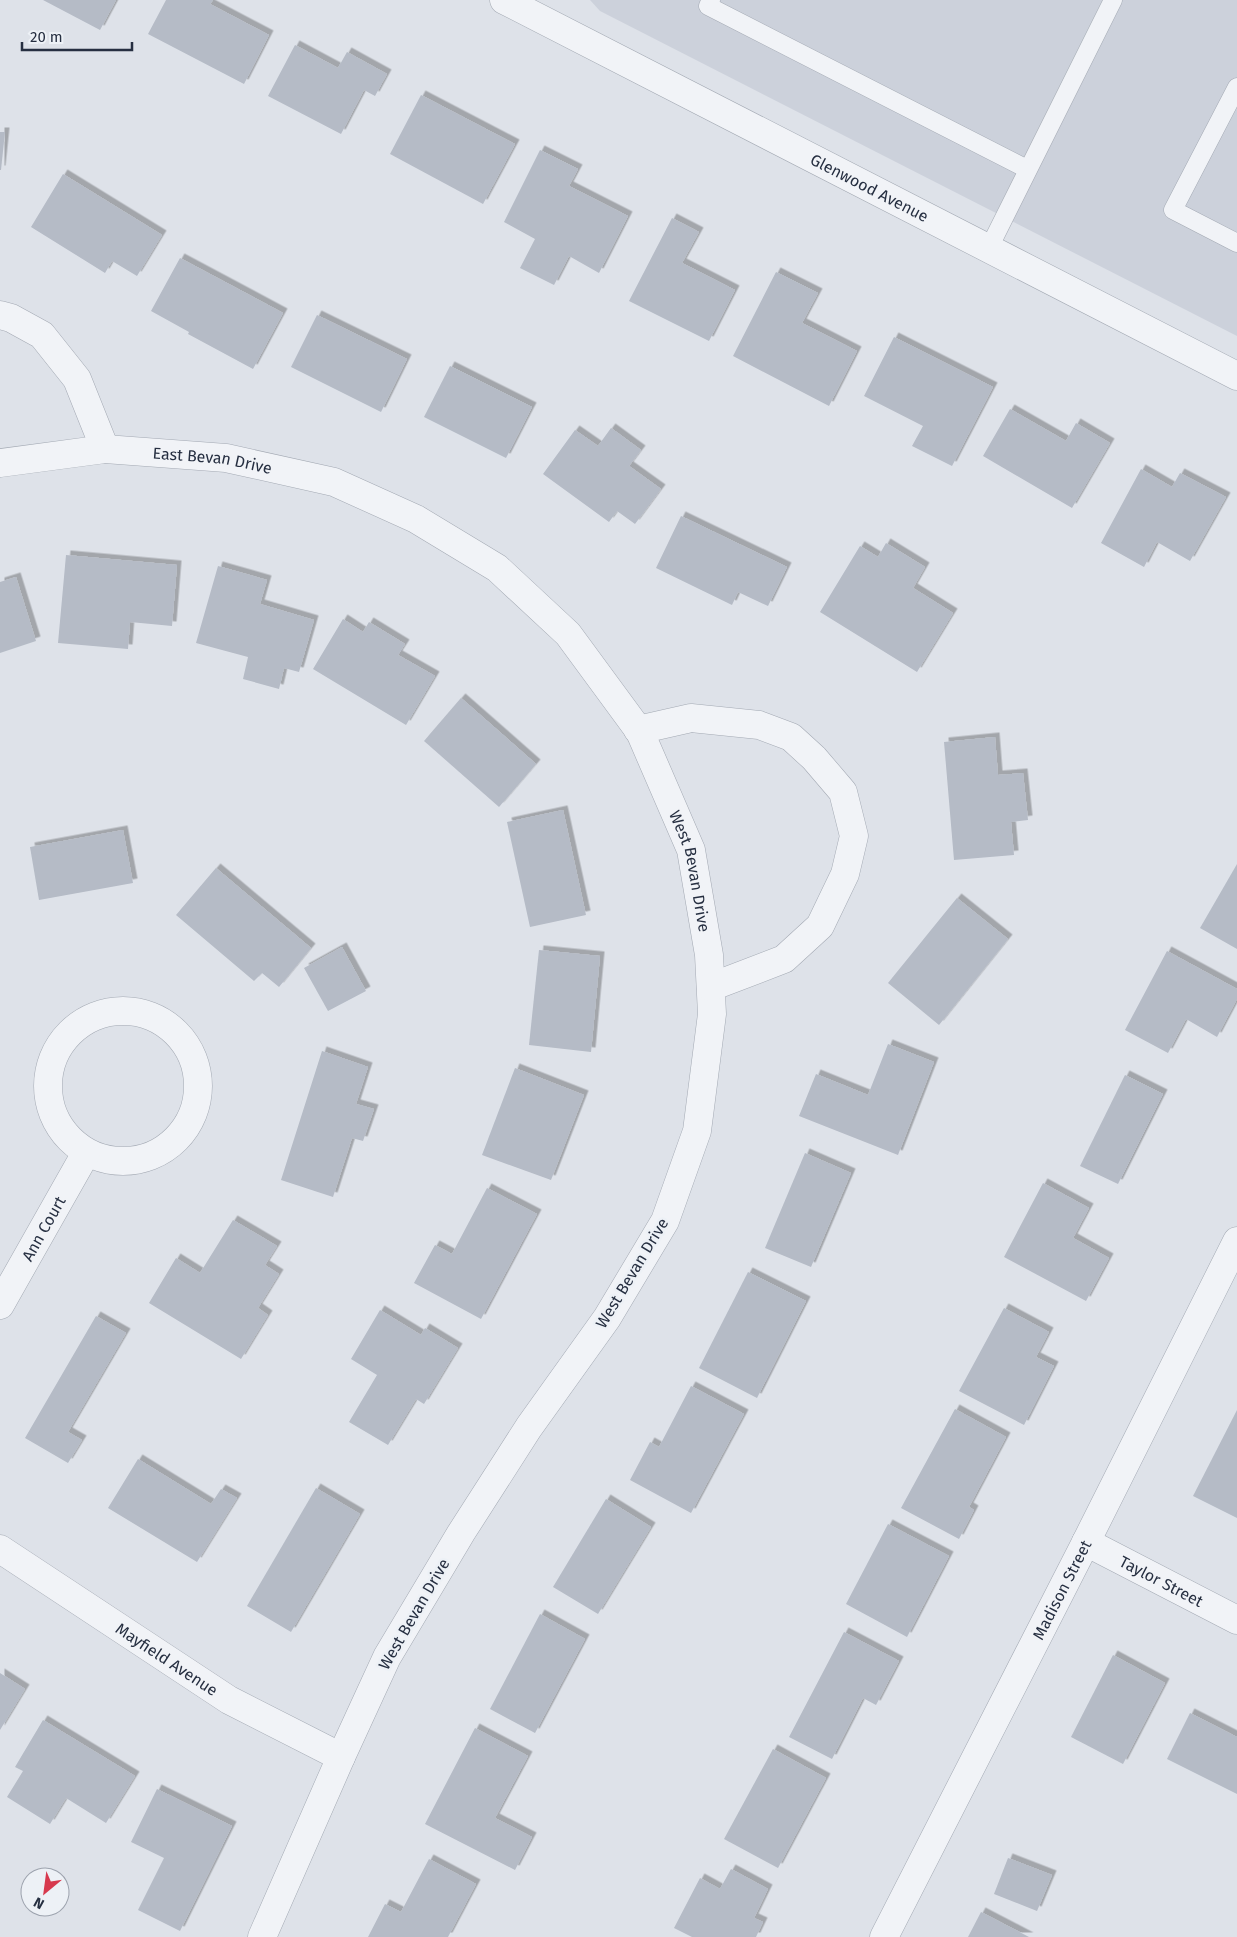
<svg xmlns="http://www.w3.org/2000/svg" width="1237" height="1937" font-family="'Fira Sans',sans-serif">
<defs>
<filter id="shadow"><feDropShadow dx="4.5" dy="-4.5" stdDeviation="0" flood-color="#0004"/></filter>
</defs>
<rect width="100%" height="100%" fill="#dee2e9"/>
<path fill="#ccd1db" d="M590,0H1237V336L600,11Z"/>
<g fill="#b5bbc6" filter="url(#shadow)">
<path d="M43,0H116L100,30Z"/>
<path d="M166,0H213L210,4L269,35L244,84L148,34Z"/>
<path d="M295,45L338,68L347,52L387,74L375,96L364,90L341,134L268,96Z"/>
<path d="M421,95L515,144L483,204L390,154Z"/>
<path d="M0,132H5L1,170H0Z"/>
<path d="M540,150L578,169L569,186L628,216L599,273L569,256L554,285L520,268L535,239L504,222Z"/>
<path d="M63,174L162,235L137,276L112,261L105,273L31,227Z"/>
<path d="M672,218L699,232L682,263L735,290L709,341L629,301Z"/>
<path d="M180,258L283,313L253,369L188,334L189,332L151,311Z"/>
<path d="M776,272L818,293L802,323L857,351L829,406L733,356Z"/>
<path d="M317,315L407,359L381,412L291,367Z"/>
<path d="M894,337L993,387L952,466L912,446L923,426L864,396Z"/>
<path d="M450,366L532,407L506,458L424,417Z"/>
<path d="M1010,409L1066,441L1076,423L1110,443L1072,508L983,456Z"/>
<path d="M611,428L641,450L629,466L661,489L635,524L617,511L609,522L543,474L575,430L598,446Z"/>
<path d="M1141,469L1172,487L1180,473L1226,497L1190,561L1157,542L1144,567L1101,543Z"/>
<path d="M681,516L787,567L768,606L738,592L732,605L656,568Z"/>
<path d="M886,543L925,567L913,588L953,613L917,672L820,612L860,546L878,557Z"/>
<path d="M66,555L177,565L172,626L130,622L128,649L58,643Z"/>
<path d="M218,566L267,580L260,604L314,620L299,672L284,668L279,689L243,679L248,657L196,643Z"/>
<path d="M16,577L36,641L0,653V582Z"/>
<path d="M343,619L363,632L369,622L405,644L398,655L435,676L406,725L313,669Z"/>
<path d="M461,698L536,764L499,807L424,741Z"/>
<path d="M995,737L998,775L1023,773L1028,820L1011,822L1014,855L954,860L944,742Z"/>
<path d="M563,810L586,915L530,927L507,822Z"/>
<path d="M123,830L133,883L39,900L30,847Z"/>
<path d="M1237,864V949L1200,928Z"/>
<path d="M216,868L311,948L279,987L262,973L254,981L176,915Z"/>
<path d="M957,898L1008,939L939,1025L888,983Z"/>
<path d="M342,947L366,991L328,1011L304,968Z"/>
<path d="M539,950L600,956L591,1052L529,1045Z"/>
<path d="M1167,951L1237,989V999L1217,1037L1186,1019L1168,1053L1125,1030Z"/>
<path d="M888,1044L934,1062L898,1155L799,1116L816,1074L868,1095Z"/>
<path d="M322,1051L368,1067L356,1104L374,1109L363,1141L352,1138L333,1197L281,1180Z"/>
<path d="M515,1068L584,1095L551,1180L482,1155Z"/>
<path d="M1125,1075L1163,1094L1118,1184L1080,1166Z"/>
<path d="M805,1153L851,1173L811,1267L765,1248Z"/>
<path d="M1043,1183L1089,1208L1073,1238L1109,1258L1086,1301L1004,1257Z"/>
<path d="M487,1188L537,1214L481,1319L414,1283L435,1245L452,1254Z"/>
<path d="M233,1220L277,1246L265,1265L279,1274L258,1308L268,1315L241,1359L149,1303L176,1258L200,1273Z"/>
<path d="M748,1272L806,1301L757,1398L699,1368Z"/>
<path d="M1004,1308L1049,1332L1036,1357L1054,1366L1024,1425L959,1391Z"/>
<path d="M380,1310L421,1335L425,1328L458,1348L424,1404L416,1399L388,1445L349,1422L377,1375L351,1359Z"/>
<path d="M96,1316L126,1333L68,1432L82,1440L68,1463L25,1438Z"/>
<path d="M691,1386L744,1414L691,1513L630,1480L650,1442L659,1447Z"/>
<path d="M955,1409L1006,1437L969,1507L974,1510L959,1539L901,1508Z"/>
<path d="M1237,1410V1518L1193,1496Z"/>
<path d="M138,1459L211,1504L221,1489L237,1498L197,1562L108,1508Z"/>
<path d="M316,1488L360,1514L291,1632L247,1606Z"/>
<path d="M606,1499L651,1527L598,1614L553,1587Z"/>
<path d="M888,1524L949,1556L907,1637L846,1604Z"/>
<path d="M540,1614L585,1639L535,1733L490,1709Z"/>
<path d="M844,1632L899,1661L876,1705L863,1698L832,1759L789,1737Z"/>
<path d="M1113,1655L1165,1683L1123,1764L1071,1737Z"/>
<path d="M0,1673L25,1689L0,1730Z"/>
<path d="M1190,1713L1237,1737V1794L1167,1759Z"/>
<path d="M43,1720L135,1776L106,1823L66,1798L50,1824L7,1797L23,1771L15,1767Z"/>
<path d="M475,1728L528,1756L495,1818L532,1837L515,1870L425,1824Z"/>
<path d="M773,1749L826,1778L778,1868L724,1839Z"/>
<path d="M157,1789L232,1826L180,1931L138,1910L164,1858L131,1842Z"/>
<path d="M1008,1858L1052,1875L1037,1911L994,1894Z"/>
<path d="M429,1859L476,1884L448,1937H368L385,1904L401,1912Z"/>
<path d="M731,1869L768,1889L754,1918L763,1922L756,1937H692L674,1928L700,1878L720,1889Z"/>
<path d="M981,1912L1029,1937H968Z"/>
</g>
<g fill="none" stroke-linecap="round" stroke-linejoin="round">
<g stroke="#a3a9b3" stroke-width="19">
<g id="service">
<path d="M711,0L708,6L1027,169"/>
<path d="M1237,87L1173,210L1237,243"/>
<path d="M989,248L1113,0"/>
</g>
</g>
<g stroke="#a3a9b3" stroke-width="29">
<g id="minor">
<path d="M0,315L11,318L42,335L77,379L105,449"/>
<path id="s1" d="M0,463L105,449L226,458L334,482L416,519L497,568L568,634L640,732L691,850L709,955L712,1014L697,1131L665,1221L607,1318L529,1427L461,1533L387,1657L341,1757L262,1937"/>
<path d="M638,730L691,718L759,725L791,737L814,758L843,792L854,836L845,874L820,926L784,959L711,987"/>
<circle cx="123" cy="1086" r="75"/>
<path id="s2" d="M0,1305L86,1153"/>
<path id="s3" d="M1086,1542L1237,1620"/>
<path id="s4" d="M0,1549L229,1700L341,1757"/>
<path id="s5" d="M884,1937L1086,1542L1237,1241"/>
</g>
</g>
<g stroke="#a3a9b3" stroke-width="29">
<g id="tertiary">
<path id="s6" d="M504,0L1237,376"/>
</g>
</g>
<use href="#service" stroke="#f1f3f7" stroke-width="18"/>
<use href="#minor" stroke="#f1f3f7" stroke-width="28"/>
<use href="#tertiary" stroke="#f1f3f7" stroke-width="28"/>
</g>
<g text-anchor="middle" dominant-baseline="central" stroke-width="5" stroke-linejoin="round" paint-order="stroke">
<g font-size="16" fill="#262f41" stroke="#edf1f6">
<text stroke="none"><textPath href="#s6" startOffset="411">Glenwood Avenue</textPath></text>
<text stroke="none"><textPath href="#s1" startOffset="214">East Bevan Drive</textPath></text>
<text stroke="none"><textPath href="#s1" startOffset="890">West Bevan Drive</textPath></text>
<text stroke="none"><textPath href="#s2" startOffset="88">Ann Court</textPath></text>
<text transform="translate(632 1273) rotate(-59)">West Bevan Drive</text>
<text stroke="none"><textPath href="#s3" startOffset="85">Taylor Street</textPath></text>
<text stroke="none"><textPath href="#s5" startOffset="390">Madison Street</textPath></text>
<text transform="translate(414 1614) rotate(-60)">West Bevan Drive</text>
<text stroke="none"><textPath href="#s4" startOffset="200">Mayfield Avenue</textPath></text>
</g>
</g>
<g transform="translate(45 1892) rotate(209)"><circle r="24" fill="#edf1f6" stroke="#9da3ae"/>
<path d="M0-4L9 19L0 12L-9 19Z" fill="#d7394e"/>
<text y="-8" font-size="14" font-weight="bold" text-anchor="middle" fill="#262f41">N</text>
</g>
<path d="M22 42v8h110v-8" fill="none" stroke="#262f41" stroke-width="2.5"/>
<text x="30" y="42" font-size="15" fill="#262f41" stroke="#edf1f6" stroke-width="4" paint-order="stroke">20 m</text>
</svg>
